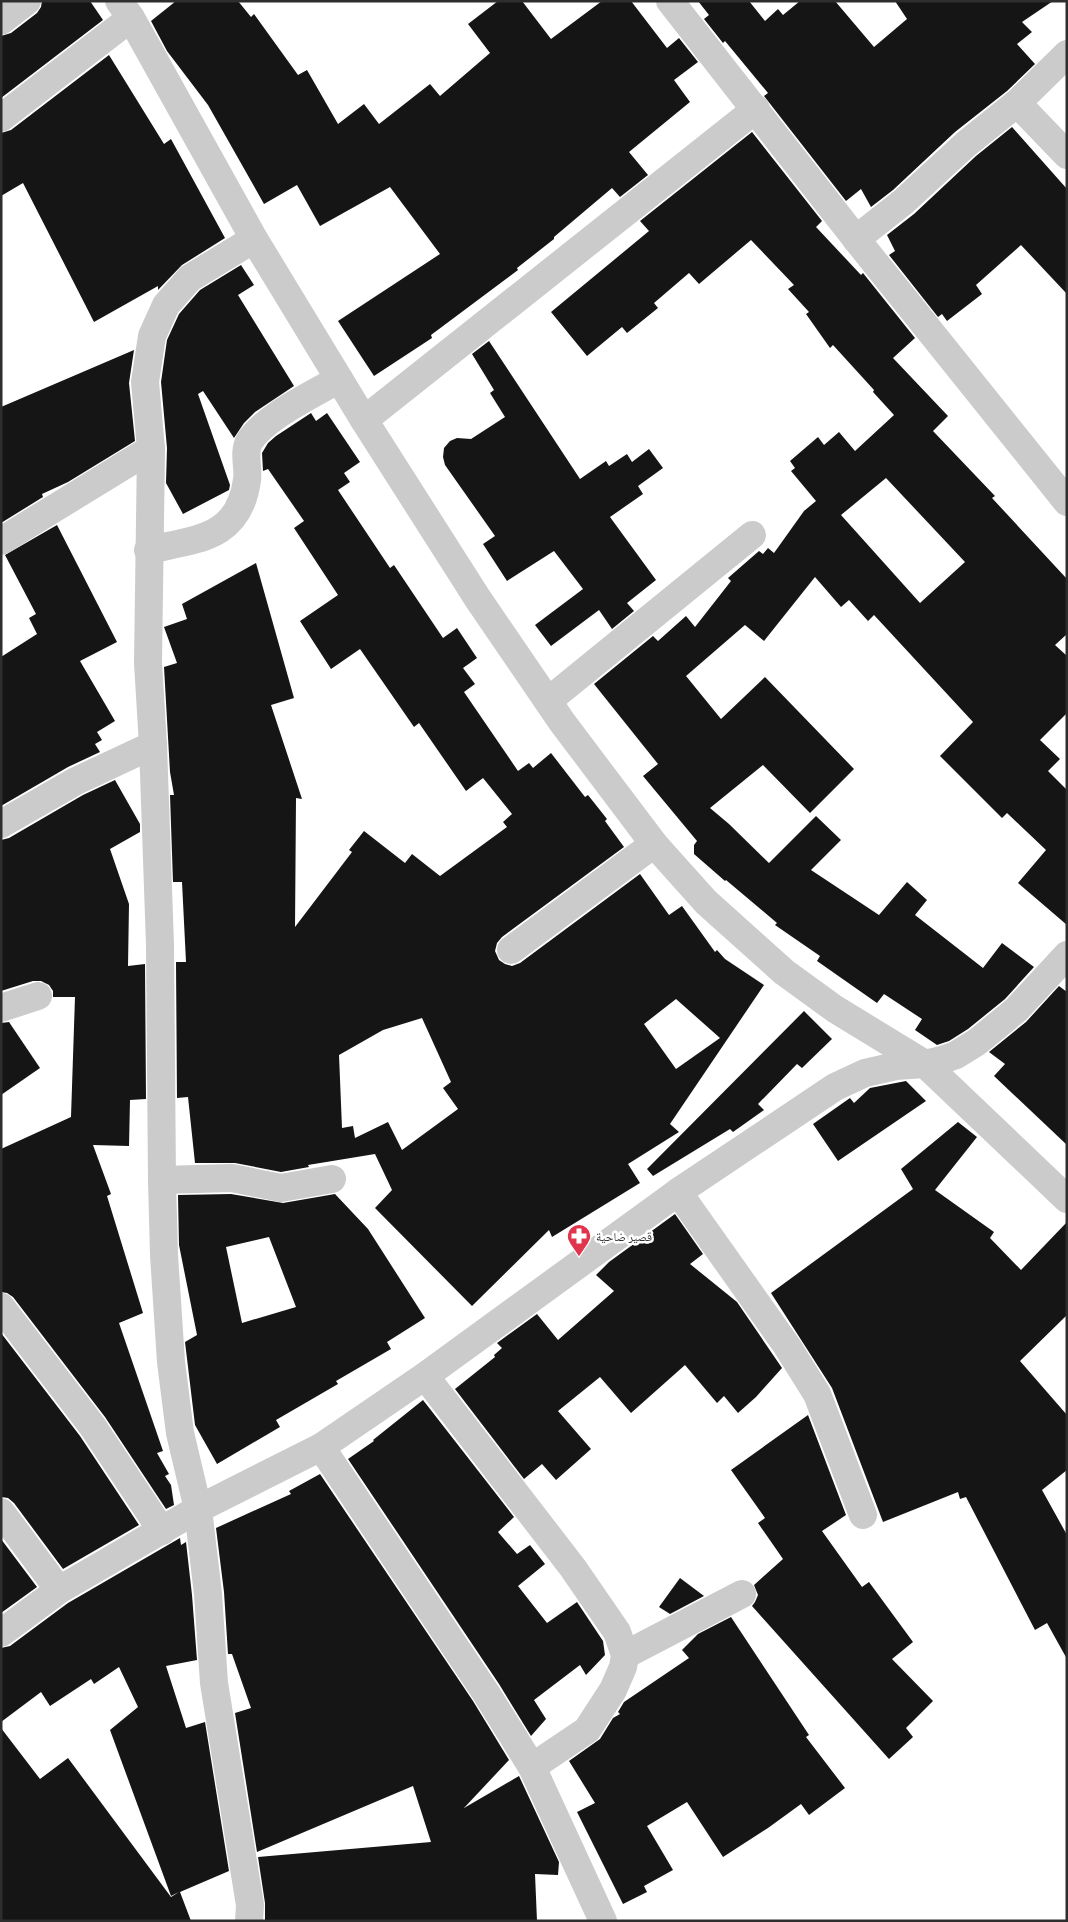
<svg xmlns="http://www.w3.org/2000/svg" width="1068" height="1922" font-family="'PT Sans Narrow','Noto Naskh Arabic',sans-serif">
<rect width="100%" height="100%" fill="#fff"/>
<g fill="#151515" fill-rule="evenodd">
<path d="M42,1H90L103,20L1,98V36L11,33L37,13L41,7Z"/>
<path d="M176,1H238L251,17L254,14L298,75L307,70L338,124L364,104L379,124L430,84L440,96L490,53L468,24L498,1H522L551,39L602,1H631L667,48L679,38L698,62L674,80L690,102L629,152L648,175L620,197L612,188L554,237V239L517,268L518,270L431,335L432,338L374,376L338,321L440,254L390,187L320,226L297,185L264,204L208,105L167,51L151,21Z"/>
<path d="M698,1H749L765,21L778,9L783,15L800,1H835L874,47L907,19L895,1H1053L1022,22L1032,32L1017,44L1035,64L1007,91L955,132L893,190L871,207L861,189L846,201L764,96L768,93L725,41L723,43L704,19L709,15Z"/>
<path d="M109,55L164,144L171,139L225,238L182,265L158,290V286L94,322L23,183L1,196V133L11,130Z"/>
<path d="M1012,127L1067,189V294L1021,245L976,285L982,294L947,321L942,314L938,317L889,255L895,251L887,235L914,214L976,156Z"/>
<path d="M752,132L822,221L816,227L861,275L863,273L915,338L893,358L948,416L933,431L995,496L992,498L1067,579V634L1055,645L1067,656V713L1040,740L1060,759L1048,771L1067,790V925L1018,883L1046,850L1007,813L1002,818L940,756L973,722L874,615L868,621L849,600L841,607L815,577L764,641L745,625L686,676L721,719L765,677L854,769L810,813L763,765L710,808L729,824L769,863L816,816L841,840L811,870L879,915L907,882L927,900L915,915L983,968L1002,943L1034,967L1005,999L968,1029L949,1041L937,1045L915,1030L922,1019L884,994L877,1003L817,961L820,956L775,925L777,923L726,880L725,881L694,854V845L697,841L643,776L658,764L594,684L653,636L658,641L686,616L695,627L731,581L728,578L759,551L763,554L768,548L774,553L804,511L816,501L791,471L795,468L790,461L818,437L824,445L839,432L855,451L894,415L873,392L874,390L833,345L830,348L806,314L809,312L788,289L794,285L751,240L699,284L689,273L654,303L658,308L627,333L622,327L587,356L551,312L649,231L640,221ZM886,478L965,562L920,603L841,515Z"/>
<path d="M241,265L254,285L238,295L294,386L255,412L244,423L234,438L203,391L198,394L230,485L229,490L183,514L166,483L167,448L161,382L167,340L179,314L200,290Z"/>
<path d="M489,341L580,479L606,461L609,466L627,454L632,462L649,449L663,468L638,486L643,494L610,517L656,580L627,603L634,611L612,629L599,610L551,646L535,625L583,589L554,551L507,581L483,544L495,536L445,465L443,457L444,448L450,441L457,438L471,439L505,417L490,393L494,390L472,354Z"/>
<path d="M134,350L129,383L135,441L68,482L42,494L43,497L1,523V407Z"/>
<path d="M311,413L316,421L327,413L360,462L344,473L350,482L338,490L390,568L394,565L443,638L457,628L477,658L463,668L475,684L464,692L518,771L529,763L533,768L551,753L585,797L588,795L607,819L605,821L624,847L502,937L497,943L495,951L499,960L505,964L512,966L520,963L640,874L669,915L682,906L715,952L717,950L725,959L764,985L670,1124L679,1132L628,1164L640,1183L552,1237L549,1230L472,1306L375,1208L392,1190L375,1154L308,1165L309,1167L281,1172L235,1163H195L188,1097L177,1098L176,962H186L182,882H173L170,795H174L170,772L164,667L177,663L164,627L187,619L182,604L256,563L294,698L271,705L302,799L296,798L295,927L352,852L349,850L364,831L405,863L412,854L440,876L507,827L503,822L512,814L483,778L466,791L419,723L414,727L360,649L331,669L300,621L338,595L294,528L304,521L268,469L263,471L262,453L268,443L276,436ZM676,999L720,1038L676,1069L644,1024ZM422,1018L451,1082L443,1088L458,1109L402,1150L388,1122L355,1138L353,1126L342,1128L339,1055L383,1030Z"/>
<path d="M57,525L117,642L80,661L115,721L97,732L102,740L95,744L100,752L68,767L1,806V657L37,634L29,618L36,614L5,555Z"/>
<path d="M115,780L140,824V832L110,849L129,904L128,966L145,964L146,1099L130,1100L129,1146L93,1145L111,1194L107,1196L143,1313L119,1323L163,1451L157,1453L169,1474L165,1476L171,1485L174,1505L166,1509L105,1417L13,1297L7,1293L1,1292V1149L71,1117L75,997H53V991L49,985L41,981H33L1,991V840L9,838L83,795Z"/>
<path d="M1059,986L1067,992V1145L994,1076L1005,1064L989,1052L1026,1022Z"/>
<path d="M804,1011L832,1039L802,1068L797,1064L758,1104L764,1110L733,1132L730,1129L653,1176L647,1169Z"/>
<path d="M9,1022L40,1068L1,1095V1023Z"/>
<path d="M906,1081L926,1101L838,1161L813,1124L850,1098L854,1103L870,1088Z"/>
<path d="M958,1122L977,1137L935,1190L994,1232L990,1238L1021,1270L1067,1222V1315L1020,1361L1067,1415V1470L1042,1490L1067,1535V1659L1047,1623L1035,1630L966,1497L960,1499L958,1492L883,1522L832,1388L771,1293L913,1189L901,1169Z"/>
<path d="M231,1194L283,1203L335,1194L368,1229L425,1318L387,1342L391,1349L336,1381L338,1384L276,1420L280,1427L217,1464L195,1425L185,1342L197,1335L179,1245L178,1195ZM269,1237L296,1307L242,1323L226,1247Z"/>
<path d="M675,1214L703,1254L690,1264L737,1302L782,1368L756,1397L738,1413L724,1396L717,1403L685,1365L631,1413L600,1377L558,1411L591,1449L556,1480L542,1464L524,1479L455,1389L495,1357L494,1355L502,1348L497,1343L537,1314L558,1340L614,1291L596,1275L609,1262Z"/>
<path d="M1,1333L80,1436L139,1525L63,1569L14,1503L8,1498L1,1497Z"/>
<path d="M423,1400L514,1517L498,1532L517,1554L530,1545L545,1564L518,1586L547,1623L577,1602L603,1641L605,1655L586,1675L580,1665L534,1700L546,1719L531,1736L499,1684L348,1459L374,1441L373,1440Z"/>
<path d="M808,1415L846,1515L822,1531L862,1587L869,1582L913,1642L892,1659L933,1701L906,1728L913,1737L889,1759L752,1606L755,1602L758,1595L754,1585L783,1559L758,1523L765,1518L731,1470Z"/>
<path d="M320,1474L473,1701L509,1760L464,1808L519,1776L559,1862L558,1875L535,1874L537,1921H265V1903L258,1857L431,1842L413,1786L257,1852L235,1713L251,1708L232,1654H228L224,1592L216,1528L291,1494L289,1491Z"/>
<path d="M180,1538L181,1545L186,1542L192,1595L197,1660L166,1666L186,1728L205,1722L229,1871L180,1892L191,1921H1V1728L40,1779L68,1758L171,1897L179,1892L171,1896L110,1730L138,1707L119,1667L94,1684L91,1679L50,1706L41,1692L1,1722V1648L10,1646L68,1603Z"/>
<path d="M1,1539L37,1587L1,1613Z"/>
<path d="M680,1578L704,1596L670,1614L659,1607Z"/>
<path d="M731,1617L809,1735L806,1737L845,1788L809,1815L801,1804L768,1828L723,1857L687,1802L647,1826L673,1870L644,1886L647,1892L623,1904L577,1812L595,1803L569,1761L600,1739L613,1718L620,1714L618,1712L624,1702L689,1658L682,1650L698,1634Z"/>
</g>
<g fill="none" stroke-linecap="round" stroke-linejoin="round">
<g stroke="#cbcbcb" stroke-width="28">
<path d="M1,21L27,1"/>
<path d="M1017,103L1067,155"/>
<path d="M1,118L131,18"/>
<path d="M856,239L903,202L966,144L1017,103L1067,54"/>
<path d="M364,420L756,109"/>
<path d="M1,541L151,449"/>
<path d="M148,550C197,539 239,539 247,480C249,468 243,453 249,442C264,417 314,394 339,379"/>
<path d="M548,701L752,535"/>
<path d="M1,824L76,781L153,745"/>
<path d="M511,950L654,844"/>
<path d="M1,1008L38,996"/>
<path d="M162,1180L232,1178L281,1188L332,1179"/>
<path d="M678,1192L787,1346L817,1394L863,1515"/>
<path d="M1,1307L93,1427L162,1531"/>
<path d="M425,1376L573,1568L617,1632L625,1655L623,1667L613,1690L587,1730L532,1767"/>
<path d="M321,1447L486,1693L532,1767L603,1921"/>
<path d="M1,1512L59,1590"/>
<path d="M625,1655L742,1594"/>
<path d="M249,1921L250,1905L214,1683L208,1594L198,1509L180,1433L171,1362L164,1255L162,1180L160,945L153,745L148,663L151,449L145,382L152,336L166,305L190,278L254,239"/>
</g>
<g stroke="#cbcbcb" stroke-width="28">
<path d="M119,1L131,18L254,239L364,420L478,599L562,722L654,844L706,902L784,972L835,1009L925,1064L1067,1199"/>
<path d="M670,1L856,239L1067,502"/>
<path d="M1,1633L59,1590L198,1509L321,1447L425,1376L678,1192L835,1087L865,1073L896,1066L925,1064L942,1060L956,1055L977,1042L1016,1010L1067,955"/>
</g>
</g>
<defs>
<g id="pharmacy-pin" transform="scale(1.25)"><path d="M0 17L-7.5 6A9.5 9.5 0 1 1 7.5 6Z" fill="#e0354d" stroke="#fff"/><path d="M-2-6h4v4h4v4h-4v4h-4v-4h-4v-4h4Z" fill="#fff"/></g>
</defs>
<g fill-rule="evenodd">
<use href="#pharmacy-pin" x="579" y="1236"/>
</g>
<g text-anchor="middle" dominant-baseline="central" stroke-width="5" stroke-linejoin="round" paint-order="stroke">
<g font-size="12" fill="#2e2e2e" stroke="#fff" text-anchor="start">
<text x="596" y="1236">قصير ضاحية</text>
</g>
</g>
<rect width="1068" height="1922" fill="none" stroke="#2e2e2e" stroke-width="5"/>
</svg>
